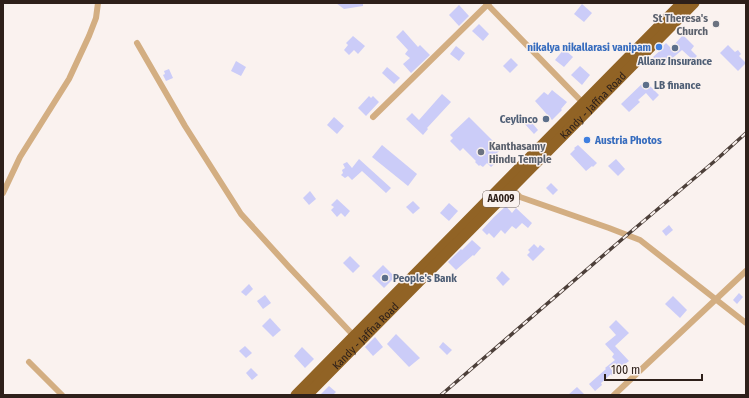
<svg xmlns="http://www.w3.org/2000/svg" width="749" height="398" font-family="'Fira Sans Condensed',sans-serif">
<rect width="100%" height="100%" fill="#faf2ef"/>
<g fill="#cbccf8">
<path d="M336,3H363V6L344,9Z"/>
<path d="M582,4L592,13L584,22L574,14Z"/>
<path d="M459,5L469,16L459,26L449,15Z"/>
<path d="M479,24L489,34L483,41L472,31Z"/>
<path d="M403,30L418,47L420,45L430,55L411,73L403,64L410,58L405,54L408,50L396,37Z"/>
<path d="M683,35L694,46L691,50L697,56L693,60L682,50L662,67L653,57L663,48L662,47L666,43L671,48Z"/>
<path d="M353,36L365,46L358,54L354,50L349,55L344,50L348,45L346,43Z"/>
<path d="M728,45L735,52L738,50L741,54L739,56L746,63L738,71L720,53Z"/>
<path d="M456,46L465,53L459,61L450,54Z"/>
<path d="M564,49L573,57L564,67L555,60Z"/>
<path d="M511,58L518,65L510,73L503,66Z"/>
<path d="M236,61L246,67L241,76L231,71Z"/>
<path d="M580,66L590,75L582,85L571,75Z"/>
<path d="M387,67L400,78L394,84L382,73Z"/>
<path d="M169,69L173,78L166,81L163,75L165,74L164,71Z"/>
<path d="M645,81L659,95L653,101L646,93L638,100L640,102L629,112L621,104Z"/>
<path d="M552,90L567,102L561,109L562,110L552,120L535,101L544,92L548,95Z"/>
<path d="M442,94L451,102L427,128L428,129L423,135L406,119L412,113L419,120Z"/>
<path d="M369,96L371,98L373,96L379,102L366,116L358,108Z"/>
<path d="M334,117L344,126L337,134L327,125Z"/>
<path d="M469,117L501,149L497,153L501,158L491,167L487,163L483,167L480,165L479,166L475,162L476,161L463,148L460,151L450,141L453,138L450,135Z"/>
<path d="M527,117L538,130L534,134L523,122Z"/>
<path d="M382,145L417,174L408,186L372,157Z"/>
<path d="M578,145L597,163L593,167L592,166L586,171L570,154L575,149L574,148Z"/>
<path d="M359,159L391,188L386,193L362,171L352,180L348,176L345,178L341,175L343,173L342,170L345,168L343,164L347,162L352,168Z"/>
<path d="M616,159L625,169L618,176L608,166Z"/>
<path d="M551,183L558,190L553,195L546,188Z"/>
<path d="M310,191L316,199L309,205L303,198Z"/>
<path d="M337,199L350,211L345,217L341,213L337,217L331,210L334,207L331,205Z"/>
<path d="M413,201L420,208L413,214L406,207Z"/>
<path d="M449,203L458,211L449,221L440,213Z"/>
<path d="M506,206L512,213L516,208L532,223L528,228L522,223L516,229L512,226L505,234L501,230L494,238L489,233L487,235L482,230L494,217Z"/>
<path d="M669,225L673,230L666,236L662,231Z"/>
<path d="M472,240L481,248L474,256L473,255L456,270L448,262L461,249L462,250Z"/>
<path d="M534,244L538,248L540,245L545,249L533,261L527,255L530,252L528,250Z"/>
<path d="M350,256L360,266L353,273L343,263Z"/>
<path d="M383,265L395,277L384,288L372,276Z"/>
<path d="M502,271L510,279L503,286L496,278Z"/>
<path d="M249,284L253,289L246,296L241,292Z"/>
<path d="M739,293L743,297L737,304L733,300Z"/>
<path d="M265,295L271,303L263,309L257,301Z"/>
<path d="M673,296L687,310L680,318L665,304Z"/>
<path d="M270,318L281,330L273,337L262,326Z"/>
<path d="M616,320L629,333L615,346L629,361L625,364L627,366L622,371L620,368L612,376L611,374L601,383L602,385L595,391L589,384L606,369L605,368L615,360L612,357L614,354L605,344L616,335L609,327Z"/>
<path d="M396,334L420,358L409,367L387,344Z"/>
<path d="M375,337L383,347L373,356L365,347Z"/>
<path d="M443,342L452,350L447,355L439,347Z"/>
<path d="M245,346L252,353L246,358L239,351Z"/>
<path d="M302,347L314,359L305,368L294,356Z"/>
<path d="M251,368L258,375L252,380L246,373Z"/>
<path d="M329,386L336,392L333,395H320Z"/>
<path d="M577,387L585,395H568Z"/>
</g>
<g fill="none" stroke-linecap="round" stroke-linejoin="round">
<g stroke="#d3ae82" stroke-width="6">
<path d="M486,3L585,105"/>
<path d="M137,43L185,126L241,214L289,267L354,336"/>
<path d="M373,117L489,3"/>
<path d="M510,186L520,197L609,228L640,240L746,323"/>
<path d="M3,193L20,157L69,79L89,36L96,18L98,3"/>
<path d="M29,362L62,395"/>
<path d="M614,395L746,271"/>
</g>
<g stroke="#916325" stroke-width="11">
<path d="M296,395L682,3"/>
<path id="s1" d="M307,395L694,3"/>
</g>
<g stroke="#4d403a" stroke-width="3.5">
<path id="rail" d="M441,395L627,235L716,160L746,133"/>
</g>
<use href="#rail" stroke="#faf2ef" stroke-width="2" stroke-dasharray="6" stroke-linecap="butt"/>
</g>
<g fill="#6b7280" stroke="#faf2ef" stroke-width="1.5">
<circle cx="716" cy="24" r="4"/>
<circle cx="481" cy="152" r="4"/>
</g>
<g fill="#3f7fe0" stroke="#faf2ef" stroke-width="1.5">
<circle cx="659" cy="47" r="4"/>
<circle cx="587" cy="140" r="4"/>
</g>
<g fill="#5c6f8a" stroke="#faf2ef" stroke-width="1.5">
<circle cx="675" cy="48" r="4"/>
<circle cx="646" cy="85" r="4"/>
<circle cx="546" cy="119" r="4"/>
<circle cx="385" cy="278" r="4"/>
</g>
<g text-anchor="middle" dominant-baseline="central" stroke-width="3" stroke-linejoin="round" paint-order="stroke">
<rect fill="#faf2ef" stroke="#6b5f5a" stroke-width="1" x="483" y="191" width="36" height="16" rx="3"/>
<g font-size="10" font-weight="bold" fill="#2e201a">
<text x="501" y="199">AA009</text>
</g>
<g font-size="11" font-weight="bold" fill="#5b616d" stroke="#faf2ef" text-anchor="end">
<text x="708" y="18">St Theresa's<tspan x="708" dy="13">Church</tspan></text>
<text x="489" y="146" text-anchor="start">Kanthasamy<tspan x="489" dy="13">Hindu Temple</tspan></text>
</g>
<g font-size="11" font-weight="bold" fill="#366cbe" stroke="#faf2ef" text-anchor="end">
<text x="651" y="47">nikalya nikallarasi vanipam</text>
<text x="595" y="140" text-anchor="start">Austria Photos</text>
</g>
<g font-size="11" font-weight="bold" fill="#4e5e75" stroke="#faf2ef" text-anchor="start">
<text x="675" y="61" text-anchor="middle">Allanz Insurance</text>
<text x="654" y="85">LB finance</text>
<text x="538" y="119" text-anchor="end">Ceylinco</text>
<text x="393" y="278">People's Bank</text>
</g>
<g font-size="11" fill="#2e201a" stroke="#faf2ef">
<text stroke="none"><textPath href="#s1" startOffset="407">Kandy - Jaffna Road</textPath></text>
<text stroke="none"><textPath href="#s1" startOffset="83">Kandy - Jaffna Road</textPath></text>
</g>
</g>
<rect width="749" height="398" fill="none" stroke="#2e201a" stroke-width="8"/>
<path d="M605 374v6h97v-6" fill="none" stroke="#2e201a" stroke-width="2"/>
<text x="611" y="374" font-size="12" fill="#2e201a" stroke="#faf2ef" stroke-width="3" paint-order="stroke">100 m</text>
</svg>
